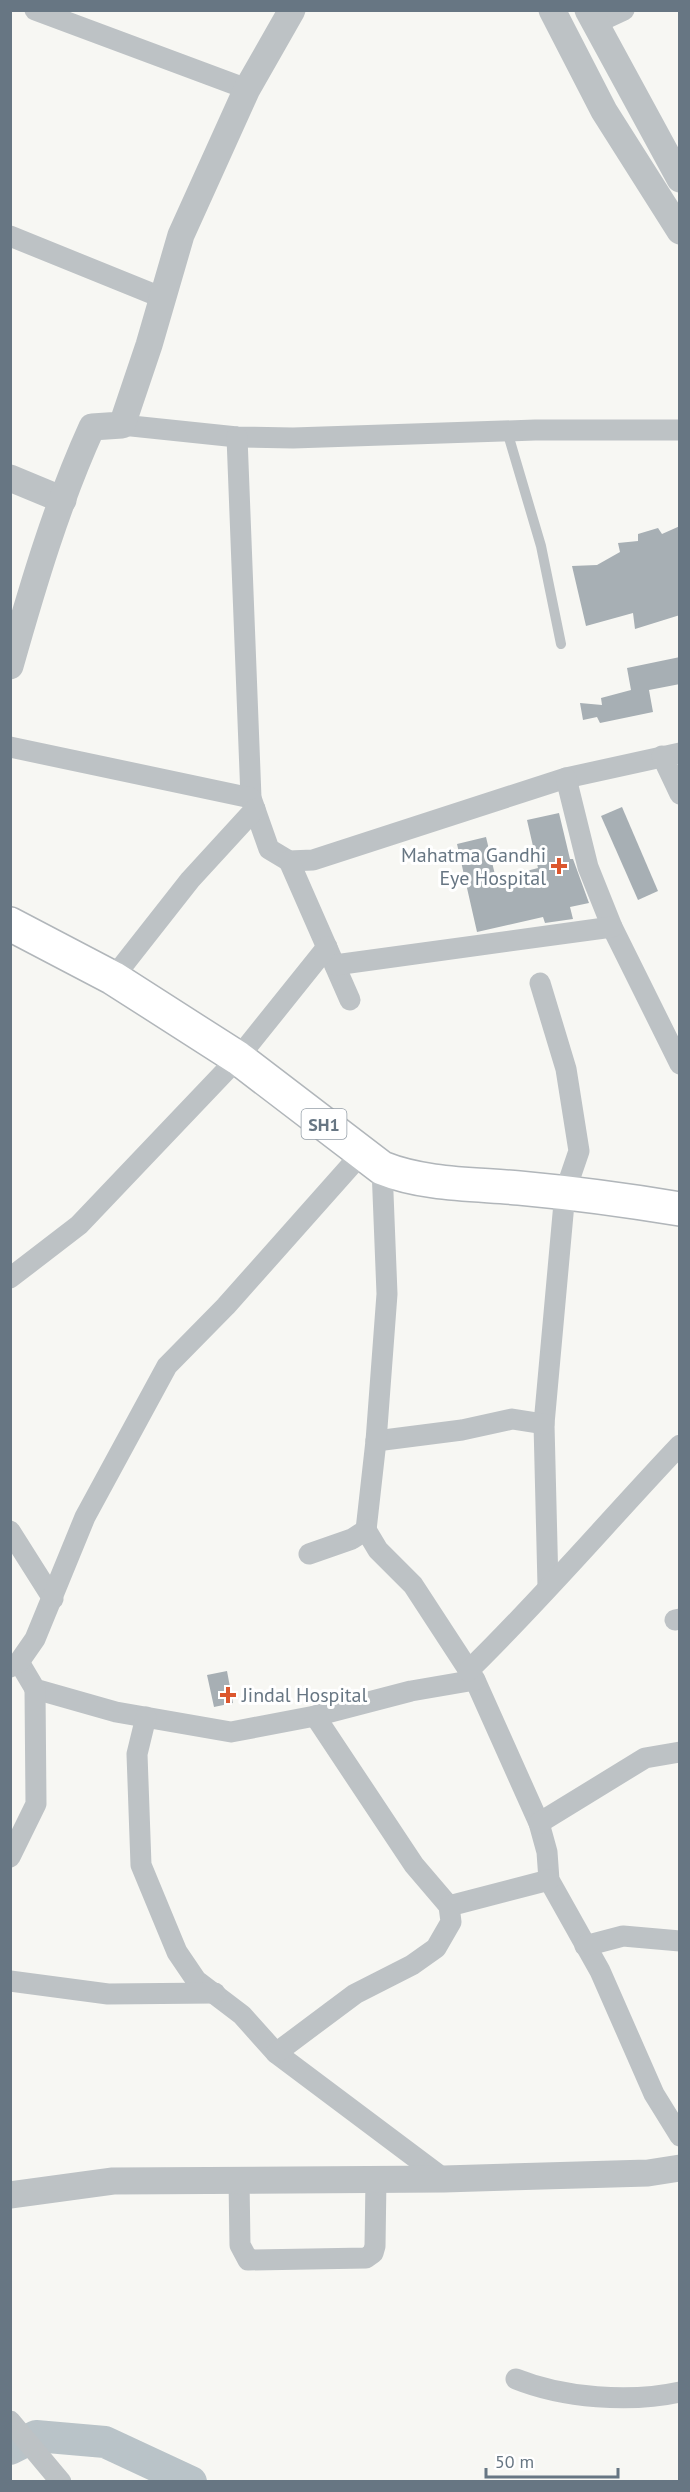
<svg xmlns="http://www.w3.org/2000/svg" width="690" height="2492" font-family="'PT Sans',sans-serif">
<rect width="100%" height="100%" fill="#f7f7f3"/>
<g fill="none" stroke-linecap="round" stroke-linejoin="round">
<path stroke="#b9c3c8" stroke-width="32" d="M10,2449L36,2436L105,2442L191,2482"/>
</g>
<g fill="#a7afb4">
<path d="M680,526V615L635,629L633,613L586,626L572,566L597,565L620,552L618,543L638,541V534L658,528L662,534Z"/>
<path d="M680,657V684L649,690L653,712L600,723L597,717L583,720L580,703L602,705L601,698L631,690L627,668Z"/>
<path d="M622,807L658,891L638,900L601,816Z"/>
<path d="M559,813L570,859H573L589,903L570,907L573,919L545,923L543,917L477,932L457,844L486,837L496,879L538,868L527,820Z"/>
<path d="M227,1671L233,1703L214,1707L207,1675Z"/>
</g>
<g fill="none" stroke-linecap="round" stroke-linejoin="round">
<g stroke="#b1b6ba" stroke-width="36">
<path id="primary" d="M10,924L113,978L238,1058L382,1168C424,1185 474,1184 519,1188C573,1193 626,1200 680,1209"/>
</g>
<path stroke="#bdc2c5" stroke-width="10" d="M507,431L541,546L561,644"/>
<g stroke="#bdc2c5" stroke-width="21">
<path d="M35,10L247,89"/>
<path d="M594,24L624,10"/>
<path d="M10,236L163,298"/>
<path d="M122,425L237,437L293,438L535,430H680"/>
<path d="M237,437L251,798L269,849L289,861L313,860L566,778L680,753"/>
<path d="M10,747L251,798"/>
<path d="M662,756L680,794"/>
<path d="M566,778L588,867L612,927L680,1064"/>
<path d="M289,861L350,1000"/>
<path d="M335,965L612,927"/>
<path d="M113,978L190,880L255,809"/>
<path d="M540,983L566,1069L579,1151L565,1192L544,1424L548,1586"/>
<path d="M10,1278L79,1225L238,1058L327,947"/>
<path d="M376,1441L462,1430L512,1419L544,1424"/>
<path d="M366,1530L376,1441L387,1294L382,1168"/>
<path d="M10,1531L53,1599"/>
<path d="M309,1554L352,1539L366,1530L378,1550L413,1585L475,1680L539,1823L547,1852L549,1880L600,1971L654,2094L680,2136"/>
<path d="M675,1620L680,1619"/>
<path d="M19,1662L35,1689L116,1712L231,1732L315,1716L411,1691L475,1680"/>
<path d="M10,1667L19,1662L35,1639L85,1517L167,1366L226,1306L362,1153"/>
<path d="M468,1671C542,1599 609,1520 680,1445"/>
<path d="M315,1716L414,1865L449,1906"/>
<path d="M146,1717L137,1754L141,1865L177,1952L196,1980L242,2015L276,2053L444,2179"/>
<path d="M539,1823L645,1758L680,1752"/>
<path d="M10,1857L36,1804L35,1689"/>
<path d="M585,1946L623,1936L680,1941"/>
<path d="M10,1981L108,1994L215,1993"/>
<path d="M276,2053L355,1994L412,1965L436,1948L451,1922L449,1906L549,1880"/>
<path d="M239,2180L240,2245L248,2260L366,2258L373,2253L375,2246L376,2179"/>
<path d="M516,2379C563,2398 630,2403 680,2392"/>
<path d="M10,2421L61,2482"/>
</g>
<g stroke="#bdc2c5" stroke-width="27">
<path d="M552,10L604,111L680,231"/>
<path d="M588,10L680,179"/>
<path d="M10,478L63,500"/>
<path d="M10,666C33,585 57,504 92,427L122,425L149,345L181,235L247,89L292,10"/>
<path d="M10,2195L113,2181L444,2179L648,2173L680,2168"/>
</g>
<use href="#primary" stroke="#fff" stroke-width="33"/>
</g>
<g fill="#dc572e" stroke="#fff" stroke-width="2">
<path d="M556 857h6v6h6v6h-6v6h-6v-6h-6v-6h6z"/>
<path d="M225 1686h6v6h6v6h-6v6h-6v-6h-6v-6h6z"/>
</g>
<g text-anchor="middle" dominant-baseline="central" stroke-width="6" stroke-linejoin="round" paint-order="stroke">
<rect fill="#fff" stroke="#959fa8" stroke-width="1.5" x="301.5" y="1109" width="45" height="30" rx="4.5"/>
<g font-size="18" font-weight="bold" fill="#677683">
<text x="324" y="1124">SH1</text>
</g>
<g font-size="20" fill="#677683" stroke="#fff" text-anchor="end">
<text x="546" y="855">Mahatma Gandhi<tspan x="546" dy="23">Eye Hospital</tspan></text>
<text x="242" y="1695" text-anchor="start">Jindal Hospital</text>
</g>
</g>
<rect width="690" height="2492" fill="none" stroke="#677683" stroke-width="24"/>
<path d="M486 2468v9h132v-9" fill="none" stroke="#677683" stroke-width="3"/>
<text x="495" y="2468" font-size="18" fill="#677683" stroke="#ffffff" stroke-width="4.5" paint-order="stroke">50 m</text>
</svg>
